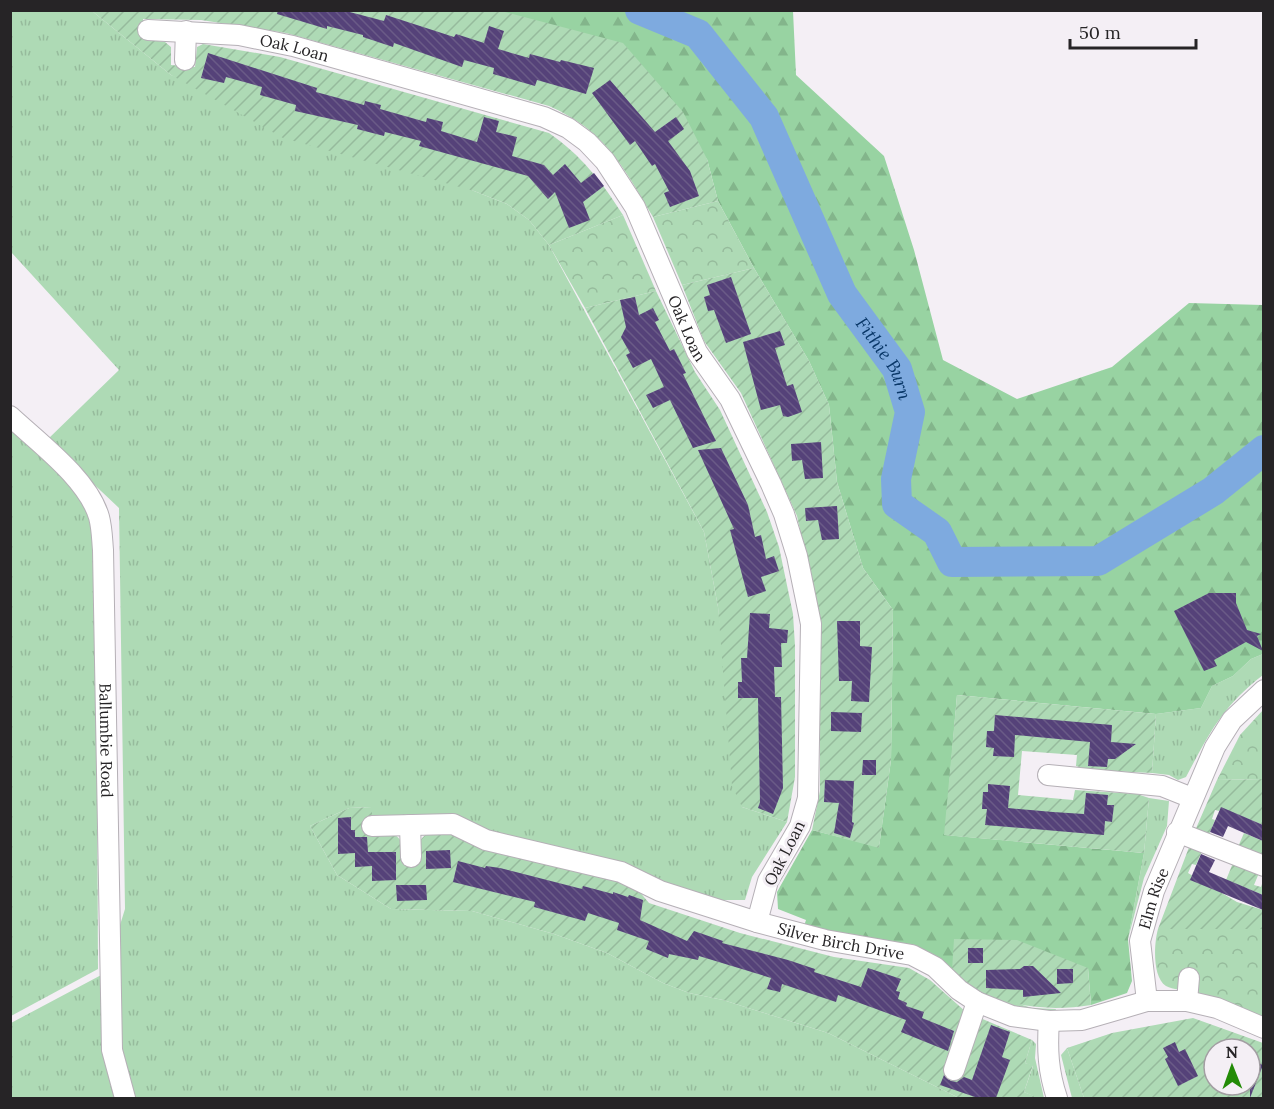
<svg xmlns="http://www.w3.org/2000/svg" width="1274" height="1109" font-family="Lora,serif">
<defs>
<pattern id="grass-tufts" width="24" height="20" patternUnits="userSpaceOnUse" patternTransform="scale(1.5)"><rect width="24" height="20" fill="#aedab5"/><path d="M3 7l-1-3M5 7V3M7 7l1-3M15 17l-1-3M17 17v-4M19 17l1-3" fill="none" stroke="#96bb9c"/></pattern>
<pattern id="forest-firs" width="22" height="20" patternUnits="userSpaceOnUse" patternTransform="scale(1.5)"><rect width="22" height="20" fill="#98d3a2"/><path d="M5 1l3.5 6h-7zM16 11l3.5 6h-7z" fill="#83b58b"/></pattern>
<pattern id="park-crowns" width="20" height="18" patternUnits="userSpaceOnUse" patternTransform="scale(1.5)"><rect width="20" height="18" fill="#aedab5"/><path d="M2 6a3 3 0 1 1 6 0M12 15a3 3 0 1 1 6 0" fill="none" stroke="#96bb9c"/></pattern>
<pattern id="garden-furrows" width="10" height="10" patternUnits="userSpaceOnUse" patternTransform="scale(1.5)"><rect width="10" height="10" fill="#aedab5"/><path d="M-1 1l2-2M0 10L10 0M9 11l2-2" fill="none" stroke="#96bb9c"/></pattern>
<pattern id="building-back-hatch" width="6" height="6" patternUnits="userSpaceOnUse" patternTransform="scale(1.5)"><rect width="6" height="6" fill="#554279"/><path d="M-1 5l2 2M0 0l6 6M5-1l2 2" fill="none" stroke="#6a5b87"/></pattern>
</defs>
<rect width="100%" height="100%" fill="#f4eff5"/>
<g fill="url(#grass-tufts)">
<path d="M11,11H92L171,75L474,191L507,204L529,220L549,245L704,532L718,607L742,807L787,822L752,877L745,900H722L721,905L372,819L371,807L349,808L310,826L337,875L391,909L472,911L554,934L607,953L663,983L689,993L723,1000L828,1033L959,1098H11V1023L105,973L125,909L119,508L47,440L119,370L11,252Z"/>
<path d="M10,428L71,484L90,514L96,550L98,969L11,1016Z"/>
<path d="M1263,654V675C1222,707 1210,732 1186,777L1178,780L1169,775L1152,773L1156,714L1201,708L1212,686L1233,676L1251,659Z"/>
<path d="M1149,798L1169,801L1167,826L1144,878L1128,939L1144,853Z"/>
<path d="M980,992L1032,1008L1056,1009L1054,1014L1029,1011L982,997Z"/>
<path d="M1032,1040L1036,1044L1035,1058L1044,1098H1033V1096L1024,1092L1033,1066L1025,1063Z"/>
<path d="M1067,1048L1084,1098H1072L1061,1055Z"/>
</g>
<path fill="url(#forest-firs)" d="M501,11H793L796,75L884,156L914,250L943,360L1017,399L1112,367L1189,303L1263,305V654L1251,659L1233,676L1212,686L1201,708L1156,714L957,695L945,835L1144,853L1128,939L1132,981L1127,993L1091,1005L1088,968L952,971L804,926L806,920L778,909L777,892L812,830L879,847L891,760L893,610L863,568L837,482L829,405L809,361L754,268L718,201L707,159Z"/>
<g fill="url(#park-crowns)">
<path d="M718,201L754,268L682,285L653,217Z"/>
<path d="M623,215L656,291L585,308L549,245Z"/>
<path d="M1263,710V779L1217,780L1240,735Z"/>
<path d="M1158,929H1263V1020L1193,995L1191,990C1184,990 1173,990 1166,986C1152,977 1154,943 1158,929Z"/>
</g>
<g fill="url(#garden-furrows)" fill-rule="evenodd">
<path d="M92,11H501L623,43L683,112L707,159L718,201L653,217C623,167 606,131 549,106L286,33L201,20L143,19V39L165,42L171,47V65L195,67L197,47L203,44L280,57L549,133C581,155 602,182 623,215L549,245L529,220L507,204L474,191L283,138L171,75Z"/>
<path d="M754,268L809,361L829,405L837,482L863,568L893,610L891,760L879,848L812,830L820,791V622L797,516L741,393L704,341L682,285Z"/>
<path d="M656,291L695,372L720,410L767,512L779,547L793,614L795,646V777L787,822L742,807L732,786L718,607L704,532L585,308Z"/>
<path d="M957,695L1156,714L1152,773L1089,770L1076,766L1077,755L1022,751L1018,795L1073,800L1075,790L1137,794L1149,798L1144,853L944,835Z"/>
<path d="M1263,779V825L1221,808L1219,811L1215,810L1212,819L1215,820L1209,835L1194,833L1217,780Z"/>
<path d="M372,807V832C386,832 397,831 403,845L418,844C427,827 442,832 459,834L633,884L649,903L740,933L834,957L909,968L930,980L966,1012L1032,1040L1025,1063L1033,1065L1024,1092L1034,1096L1033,1098H959L828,1033L723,1000L689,993L663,983L607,953L554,934L472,911L391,909L337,875L310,826L349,808Z"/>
<path d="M1244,833L1263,841V858L1238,847Z"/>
<path d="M1191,842L1202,851L1196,865L1192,864L1188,873L1237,902L1263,910V929H1158Z"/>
<path d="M1233,863L1259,873L1254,885L1261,887L1263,881V895L1226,880Z"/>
<path d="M954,939L1017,940L1088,968L1091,1005C1054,1011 1017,1008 982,993C971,988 961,978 952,971Z"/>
<path d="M1193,1018L1263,1043V1098H1084L1067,1048L1112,1033ZM1214,1049H1250V1085H1214Z"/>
</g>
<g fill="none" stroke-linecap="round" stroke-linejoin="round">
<path stroke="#7eaadf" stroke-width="30" id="s1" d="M640,10L698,34L764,117L842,294L897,369L910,412L896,479L897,504L937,532L952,562L1098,561L1213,491L1264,450"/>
</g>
<g fill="url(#building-back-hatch)">
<path d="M278,10H342L384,21L386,15L454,37L456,34L484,43L489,26L504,31L498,49L529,58L530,54L560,62L561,60L594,68L586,94L537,80L535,86L493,74L494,68L464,60L462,67L394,43L393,47L363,37V35L327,26V29L277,14Z"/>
<path d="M208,53L317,88L316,92L364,105L365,101L381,105L380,109L426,122L427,118L443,122L441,131L477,142L484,117L499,121L496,132L517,137L512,156L544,165L553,175L565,164L581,183L594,173L604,186L583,202L590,220L569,228L555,192L548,199L528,176L419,146L421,141L385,132L384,136L357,129L358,125L295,111L296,105L260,95L262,87L226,77L224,83L201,78Z"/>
<path d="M610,80L655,132L676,117L684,129L668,141L690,171L699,196L670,207L664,193L669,191L655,164L652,166L635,141L630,145L592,93Z"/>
<path d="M731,277L751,334L726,343L714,310L708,311L704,297L710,295L707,285Z"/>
<path d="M635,297L639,315L653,308L659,320L655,322L670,351L674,349L686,373L683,374L716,441L693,448L670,400L653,408L646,395L664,387L651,359L633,368L626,355L630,353L621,337L626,327L620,300Z"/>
<path d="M780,331L785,345L775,348L787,386L793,384L802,412L788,417L783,416L780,405L761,410L743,342Z"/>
<path d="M821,442L823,478L805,479L802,460L792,461L791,444Z"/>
<path d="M721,448L748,505L755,537L761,535L766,559L774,556L779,571L761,577L766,591L748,597L730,530L734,529L698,450Z"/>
<path d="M837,506L839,539L822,540L818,520L806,521L805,508Z"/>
<path d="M1209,593H1236V603L1247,630L1261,634L1257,636L1263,651L1246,642L1214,660L1217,666L1204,671L1174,611Z"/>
<path d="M750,613L770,614L769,628L788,630L787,643H781L782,667H774L775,697H781L783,788L773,814L758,808L760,802L758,698H738V682H742L741,658H747Z"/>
<path d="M837,621H860V646L872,647L869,702L851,701L852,681H839Z"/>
<path d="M831,712L862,713L861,732L831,731Z"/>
<path d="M995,715L1112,725L1111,742L1136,744L1115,759H1108L1107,767L1088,766L1090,742L1015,735L1014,757L993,756L994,748L986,747L987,731H994Z"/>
<path d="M863,760H876V775H862Z"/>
<path d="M825,780L854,781L852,822L854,823L850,838L834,833L839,803L824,802Z"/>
<path d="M988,784L1010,786L1008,808L1053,812L1084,814L1086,793L1108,795L1107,805H1114L1112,822L1105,821L1104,835L985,825L987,809H982L983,792H988Z"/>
<path d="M1221,807L1263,825V841L1228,826L1223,837L1210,832Z"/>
<path d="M351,817V830H355V837H367L368,852H396V880L372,881V866L355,867V853L338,854V818Z"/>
<path d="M450,850L451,868L426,869V851Z"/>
<path d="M1201,854L1215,860L1209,872L1263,895V910L1190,880Z"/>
<path d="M458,861L485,868L486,866L500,868L582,889L583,886L613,894V892L628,897L629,895L643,900L640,920L687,941L694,931L723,941L722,943L788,960L815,969L814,972L861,987L868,968L901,979L896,991L900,992L898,999L907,1003L906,1006L924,1012L922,1018L954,1031L948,1051L901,1032L906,1020L838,995L836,1002L782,984L780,992L767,989L771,978L699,956L698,960L669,954L668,958L646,949L649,941L617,930L619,923L588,913L585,921L534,907L535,902L453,882Z"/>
<path d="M396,885H426L427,900L397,901Z"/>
<rect x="968" y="948" width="15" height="15"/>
<path d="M1024,966H1033L1061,993L1023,997V990L986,988V970L1020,969Z"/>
<path d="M1057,969H1073V983L1057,984Z"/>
<path d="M991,1025L1010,1032L1002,1057L1010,1060L996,1098H978L940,1085L944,1075L951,1081L957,1082L964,1077L972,1080Z"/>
<path d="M1175,1042L1179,1052L1185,1049L1198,1076L1178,1086L1165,1059L1168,1057L1163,1048Z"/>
<path d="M1250,1059L1263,1065L1250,1098Z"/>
</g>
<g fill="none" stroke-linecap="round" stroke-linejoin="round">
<g stroke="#b5b0b6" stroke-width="22">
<g id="minor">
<path id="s2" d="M148,30L239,35L293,46L544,117L568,128L587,142L605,161L635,207L697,352L730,399L771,484L784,514L797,556L811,624L808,798L800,826L768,881L757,922"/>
<path d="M185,60L186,31"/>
<path id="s3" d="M10,416C39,443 88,479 99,517C102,528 102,539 103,550L112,1050L125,1098"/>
<path d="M1048,775L1162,786L1192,798"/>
<path d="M410,825L411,857"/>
<path id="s4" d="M372,826L453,824L486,840L621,872L660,891L757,922L825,940L912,955L935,967L959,990L977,1002L1012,1016L1049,1021L1082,1020L1147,1001H1187L1217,1008L1264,1028"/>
<path d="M1177,832L1264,866"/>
<path id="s5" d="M1147,1001L1140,941L1154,891L1215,747L1232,720L1264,690"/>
<path d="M1187,1001L1189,978"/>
<path d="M1049,1021C1047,1049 1048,1071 1057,1098"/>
<path d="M954,1070L977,1002"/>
</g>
</g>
<use href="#minor" stroke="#fff" stroke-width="20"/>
</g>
<g text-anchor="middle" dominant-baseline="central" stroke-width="6" stroke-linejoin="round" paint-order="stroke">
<g font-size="16" fill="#262426" stroke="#f4eff5">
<text stroke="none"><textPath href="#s2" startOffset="148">Oak Loan</textPath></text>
<text stroke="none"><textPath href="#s2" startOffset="670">Oak Loan</textPath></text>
<text stroke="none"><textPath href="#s3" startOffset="360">Ballumbie Road</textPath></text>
<text transform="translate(784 853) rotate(-63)">Oak Loan</text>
<text stroke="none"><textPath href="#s5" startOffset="105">Elm Rise</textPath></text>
<text stroke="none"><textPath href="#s4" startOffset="488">Silver Birch Drive</textPath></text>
</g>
<g font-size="18" font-style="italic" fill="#0a3869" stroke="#f4eff5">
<text stroke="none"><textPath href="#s1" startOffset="440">Fithie Burn</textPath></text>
</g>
</g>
<rect width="1274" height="1109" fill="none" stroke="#262426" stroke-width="24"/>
<g transform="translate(1232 1067) rotate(359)"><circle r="28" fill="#f4eff5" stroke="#a29ea2" stroke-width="1.5"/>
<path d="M0-4.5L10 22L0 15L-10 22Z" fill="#238b07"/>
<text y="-9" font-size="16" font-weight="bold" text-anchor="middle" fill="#262426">N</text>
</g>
<path d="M1070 39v9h126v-9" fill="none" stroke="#262426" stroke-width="3"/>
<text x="1079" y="39" font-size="18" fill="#262426" stroke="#f4eff5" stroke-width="4.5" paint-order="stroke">50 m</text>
</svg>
